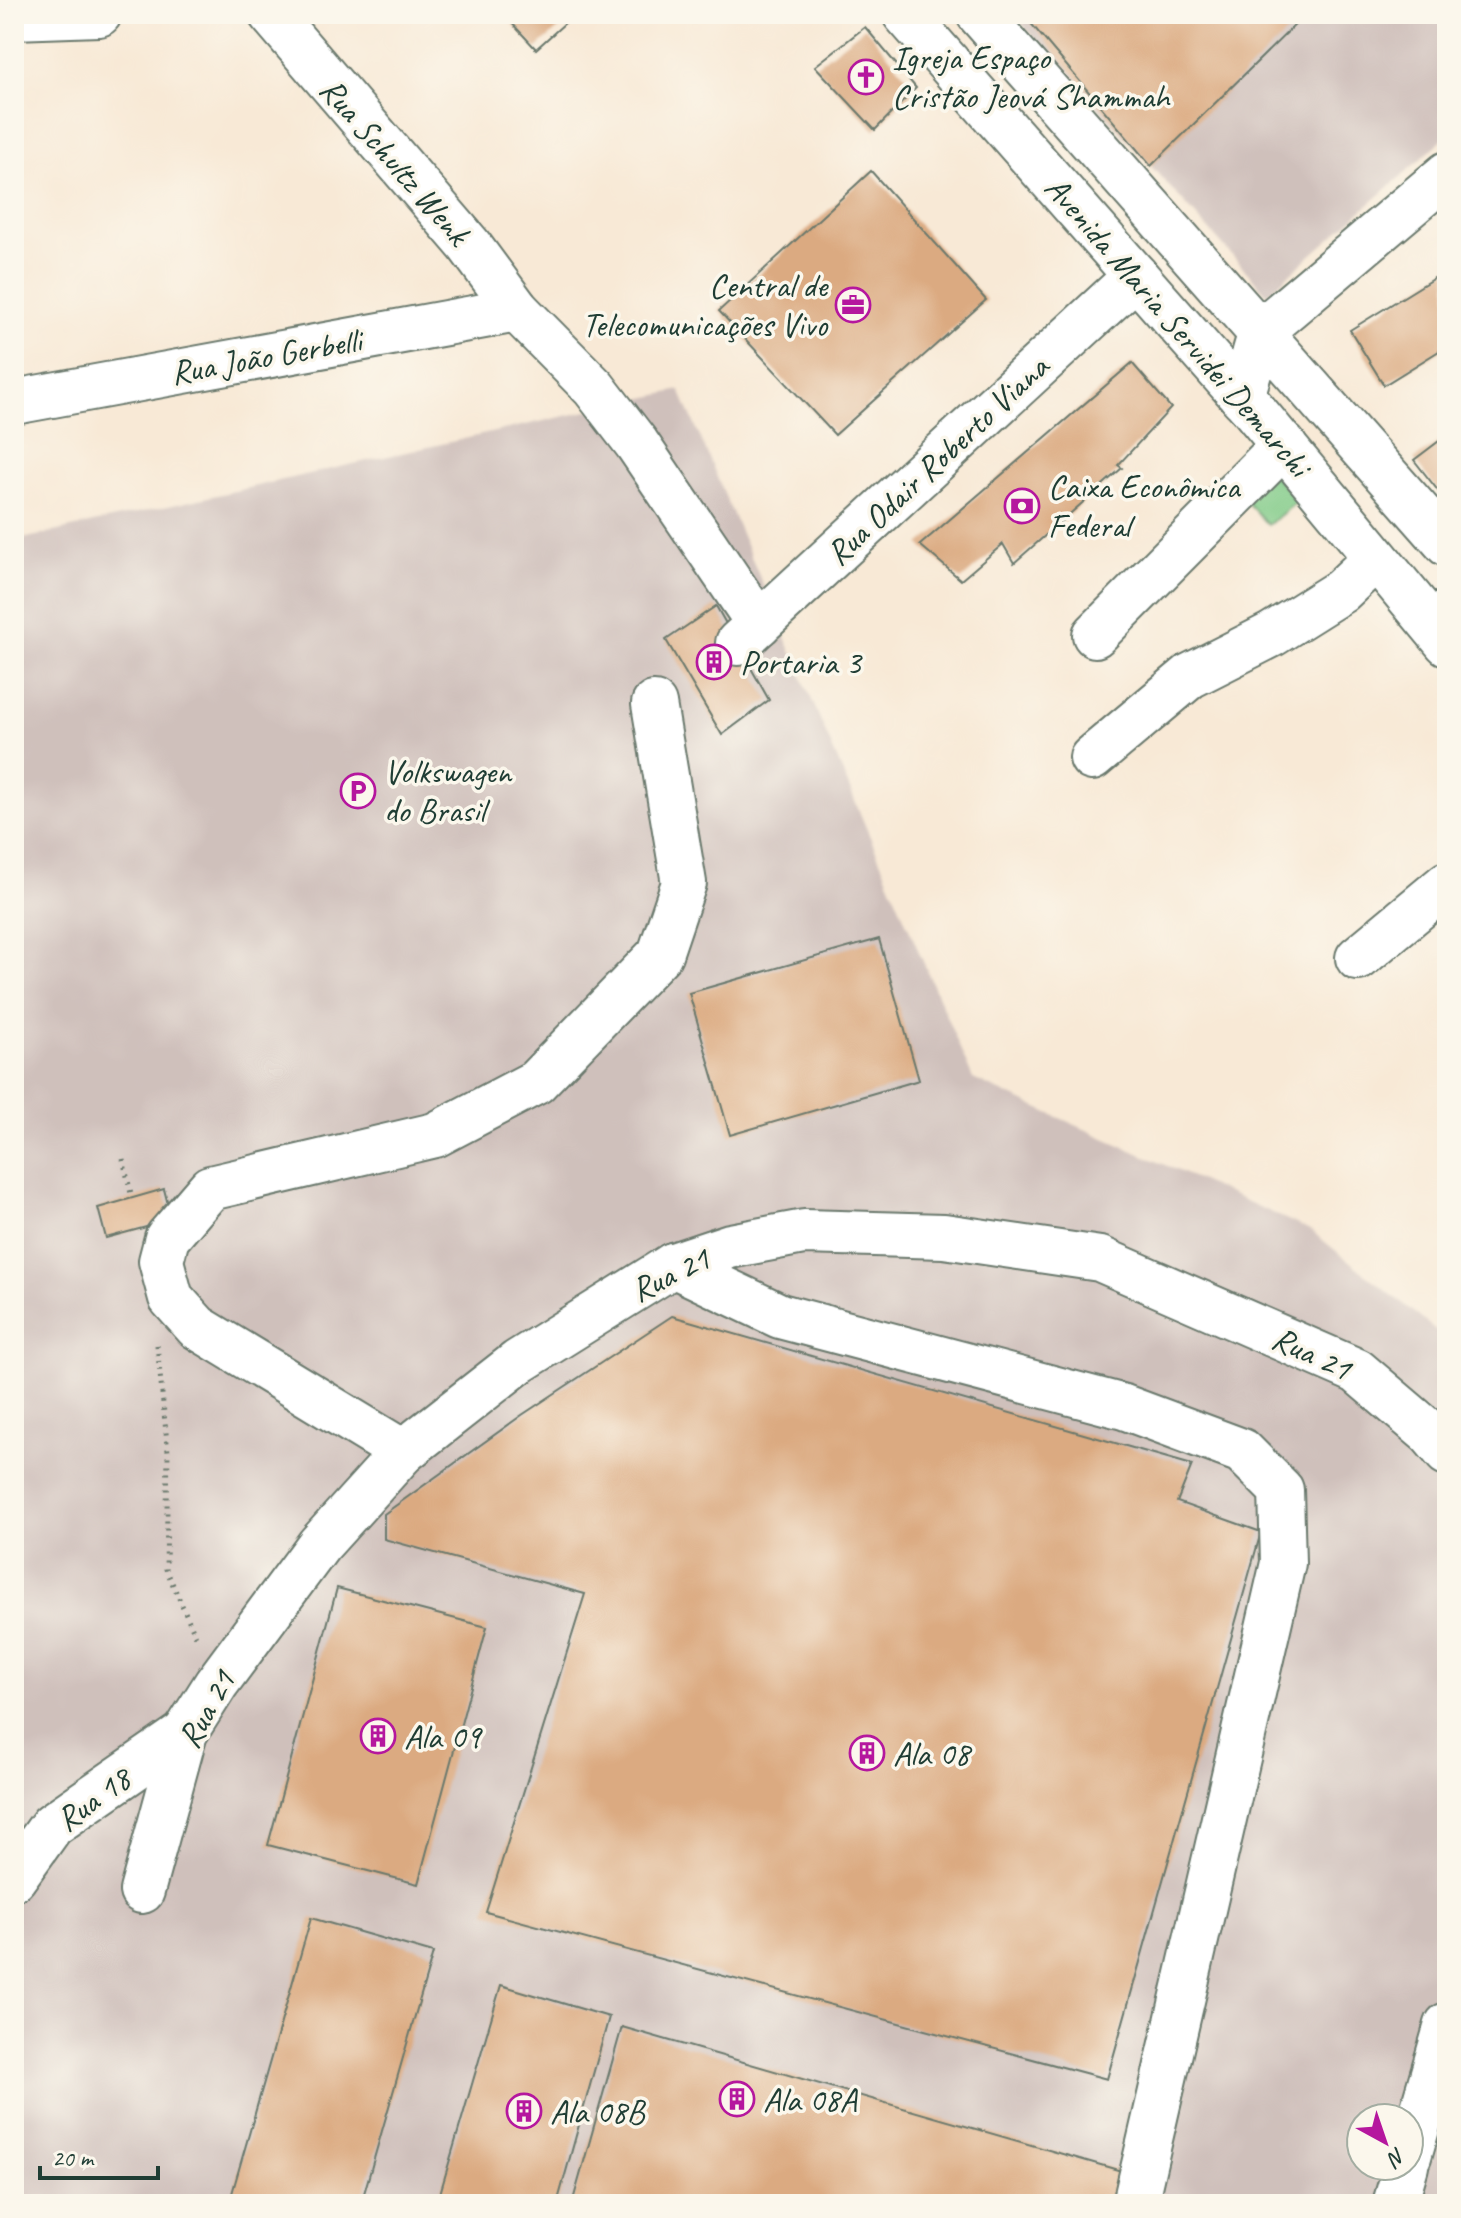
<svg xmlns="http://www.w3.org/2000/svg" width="1461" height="2218" font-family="Caveat,sans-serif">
<rect width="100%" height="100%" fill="#fbf7ec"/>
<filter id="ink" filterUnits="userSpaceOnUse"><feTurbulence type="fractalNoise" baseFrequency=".0125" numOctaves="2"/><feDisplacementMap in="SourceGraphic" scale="16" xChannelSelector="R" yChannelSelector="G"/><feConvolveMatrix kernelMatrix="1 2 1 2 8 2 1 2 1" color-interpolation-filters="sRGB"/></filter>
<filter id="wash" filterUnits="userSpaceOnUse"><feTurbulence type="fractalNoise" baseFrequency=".006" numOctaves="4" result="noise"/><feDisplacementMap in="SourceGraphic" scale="32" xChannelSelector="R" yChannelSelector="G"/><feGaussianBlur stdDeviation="1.8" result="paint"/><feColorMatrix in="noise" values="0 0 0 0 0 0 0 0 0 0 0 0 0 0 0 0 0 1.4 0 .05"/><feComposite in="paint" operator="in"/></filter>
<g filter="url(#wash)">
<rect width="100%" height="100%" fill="#f8e9d6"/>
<g fill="#cfc0bb" fill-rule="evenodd">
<path d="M1013,14H1447V136L1267,294Z"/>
<path d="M680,390L973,1079L1310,1230L1447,1339V2204H14V541ZM1361,2118H1409V2166H1361Z"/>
</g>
<path fill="#80ca87" stroke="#50845e" stroke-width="2" d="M1267,468L1298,501L1268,525L1240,495Z"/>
<g id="blocks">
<g fill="#dbaa81">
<path d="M516,14H575L536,49L509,20Z"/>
<path d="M1023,14H1306L1151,166Z"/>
<path d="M865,27L916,88L875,130L815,66Z"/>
<path d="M871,171L986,300L835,435L719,311Z"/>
<path d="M1447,270V346L1384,385L1350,330Z"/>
<path d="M1132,363L1171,408L1118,465L1122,468L1014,563L1003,544L961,580L920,545Z"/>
<path d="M1447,435V502L1414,460Z"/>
<path d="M716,606L769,700L722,735L666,640Z"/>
<path d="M879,939L919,1080L730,1135L689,993Z"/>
<path d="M164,1189L172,1220L106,1238L98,1208Z"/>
<path d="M672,1316L1192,1465L1177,1502L1261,1532L1107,2079L486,1912L585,1594L384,1539V1514L522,1415Z"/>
<path d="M337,1588L487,1627L418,1884L268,1845Z"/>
<path d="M311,1918L433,1953L361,2204H229Z"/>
<path d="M501,1985L609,2017L557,2204H437Z"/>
<path d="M622,2027L1125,2172L1117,2204H572Z"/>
</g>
</g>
</g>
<g filter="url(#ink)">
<use href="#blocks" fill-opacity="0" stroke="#6b796d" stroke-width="2"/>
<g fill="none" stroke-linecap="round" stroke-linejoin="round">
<g stroke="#6b796d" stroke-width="48">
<g id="minor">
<path d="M271,14L469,245L517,310L594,388L637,444L759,624"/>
<path d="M14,17L99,14"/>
<path d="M1242,397L1261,331L1447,174"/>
<path d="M14,402L517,310"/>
<path d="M1095,635L1284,445"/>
<path d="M738,643L1136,276"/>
<path d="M1092,758L1190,676L1271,635L1341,591L1375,559"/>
<path d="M1358,958L1447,884"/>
<path d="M673,1265L780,1316L1124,1407L1242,1451L1281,1490L1283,1563L1135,2204"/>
<path d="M403,1452L197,1327L171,1298L161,1261L167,1238L210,1188L435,1135L536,1082L660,954L684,883L654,704"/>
<path d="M14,1878L52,1825L185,1733"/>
<path d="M142,1891L185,1733L216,1684L319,1545L403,1452L518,1362L673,1265L730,1246L804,1232L944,1236L1100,1259L1357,1371L1431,1434L1447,1453"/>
<path d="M1409,2156L1447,2025"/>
<path d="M1395,2204L1406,2166"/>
</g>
</g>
<g stroke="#6b796d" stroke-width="48">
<g id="major">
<path d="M905,14L1253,409L1447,643"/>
<path d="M979,14L1447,544"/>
</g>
</g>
<g stroke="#6b796d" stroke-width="5" stroke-dasharray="2 6" stroke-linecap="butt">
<path d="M123,1159L132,1198"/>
<path d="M157,1345L168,1452L166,1569L197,1639"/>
</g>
<use href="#minor" stroke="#fff" stroke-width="44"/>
<use href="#major" stroke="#fff" stroke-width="44"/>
</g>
</g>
<defs>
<g id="church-ring" transform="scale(1.8)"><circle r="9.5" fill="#fbf7ec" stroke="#b5179e" stroke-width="1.5"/><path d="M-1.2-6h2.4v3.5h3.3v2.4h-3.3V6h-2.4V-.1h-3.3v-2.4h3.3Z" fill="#b5179e"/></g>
<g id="office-ring" transform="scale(1.8)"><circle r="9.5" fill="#fbf7ec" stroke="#b5179e" stroke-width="1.5"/><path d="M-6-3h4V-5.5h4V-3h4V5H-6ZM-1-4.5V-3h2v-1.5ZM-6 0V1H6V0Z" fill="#b5179e"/></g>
<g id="bank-ring" transform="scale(1.8)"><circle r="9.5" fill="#fbf7ec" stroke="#b5179e" stroke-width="1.5"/><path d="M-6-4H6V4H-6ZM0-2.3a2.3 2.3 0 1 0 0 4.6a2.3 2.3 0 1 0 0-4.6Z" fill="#b5179e"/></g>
<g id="building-ring" transform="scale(1.8)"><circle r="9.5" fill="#fbf7ec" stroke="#b5179e" stroke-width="1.5"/><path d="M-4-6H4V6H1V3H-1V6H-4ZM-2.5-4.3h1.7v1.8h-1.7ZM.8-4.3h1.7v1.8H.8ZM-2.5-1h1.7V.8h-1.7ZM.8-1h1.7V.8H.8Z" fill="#b5179e"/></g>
<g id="parking-ring" transform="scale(1.8)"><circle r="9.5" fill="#fbf7ec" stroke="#b5179e" stroke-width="1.5"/><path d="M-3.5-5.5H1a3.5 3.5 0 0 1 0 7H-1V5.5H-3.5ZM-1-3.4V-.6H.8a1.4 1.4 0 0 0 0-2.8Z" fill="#b5179e"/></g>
</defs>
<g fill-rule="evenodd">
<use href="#church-ring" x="866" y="77"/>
<use href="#office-ring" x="853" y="305"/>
<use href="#bank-ring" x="1022" y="506"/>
<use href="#building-ring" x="714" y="662"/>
<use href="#parking-ring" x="358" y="791"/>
<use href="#building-ring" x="378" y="1736"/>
<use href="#building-ring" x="867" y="1753"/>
<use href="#building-ring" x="737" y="2099"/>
<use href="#building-ring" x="524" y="2111"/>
</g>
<g text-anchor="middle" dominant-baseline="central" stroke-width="7" stroke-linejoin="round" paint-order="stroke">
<g font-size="34" fill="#1f3d34" stroke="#fbf7ec" text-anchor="start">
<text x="892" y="57">Igreja Espaço<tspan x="892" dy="39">Cristão Jeová Shammah</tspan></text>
<text x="827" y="285" text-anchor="end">Central de<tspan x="827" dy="39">Telecomunicações Vivo</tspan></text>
<text x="1048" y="486">Caixa Econômica<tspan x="1048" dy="39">Federal</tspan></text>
<text x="740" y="662">Portaria 3</text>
<text x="384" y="771">Volkswagen<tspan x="384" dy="39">do Brasil</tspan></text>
<text x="404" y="1736">Ala 09</text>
<text x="893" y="1753">Ala 08</text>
<text x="763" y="2099">Ala 08A</text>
<text x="550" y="2111">Ala 08B</text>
</g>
<g font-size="34" fill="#1f3d34" stroke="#fbf7ec">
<text transform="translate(395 161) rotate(49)">Rua Schultz Wenk</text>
<text transform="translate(1178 326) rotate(49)">Avenida Maria Servidei Demarchi</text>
<text transform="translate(266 356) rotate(-10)">Rua João Gerbelli</text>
<text transform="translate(937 460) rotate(-43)">Rua Odair Roberto Viana</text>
<text transform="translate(670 1274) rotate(-26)">Rua 21</text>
<text transform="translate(1312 1353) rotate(25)">Rua 21</text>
<text transform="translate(206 1709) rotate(-61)">Rua 21</text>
<text transform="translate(93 1799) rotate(-36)">Rua 18</text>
</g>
</g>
<rect width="1461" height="2218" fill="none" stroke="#fbf7ec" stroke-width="48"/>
<g transform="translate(1385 2142) rotate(140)"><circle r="38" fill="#fbf7ec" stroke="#a3ada2" stroke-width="2"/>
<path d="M0-6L14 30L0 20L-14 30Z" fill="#b5179e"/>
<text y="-12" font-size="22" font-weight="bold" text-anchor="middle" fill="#1f3d34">N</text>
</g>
<path d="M40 2166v12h118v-12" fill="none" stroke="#1f3d34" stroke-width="4"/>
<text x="52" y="2166" font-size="24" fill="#1f3d34" stroke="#fbf7ec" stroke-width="6" paint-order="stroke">20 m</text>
</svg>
